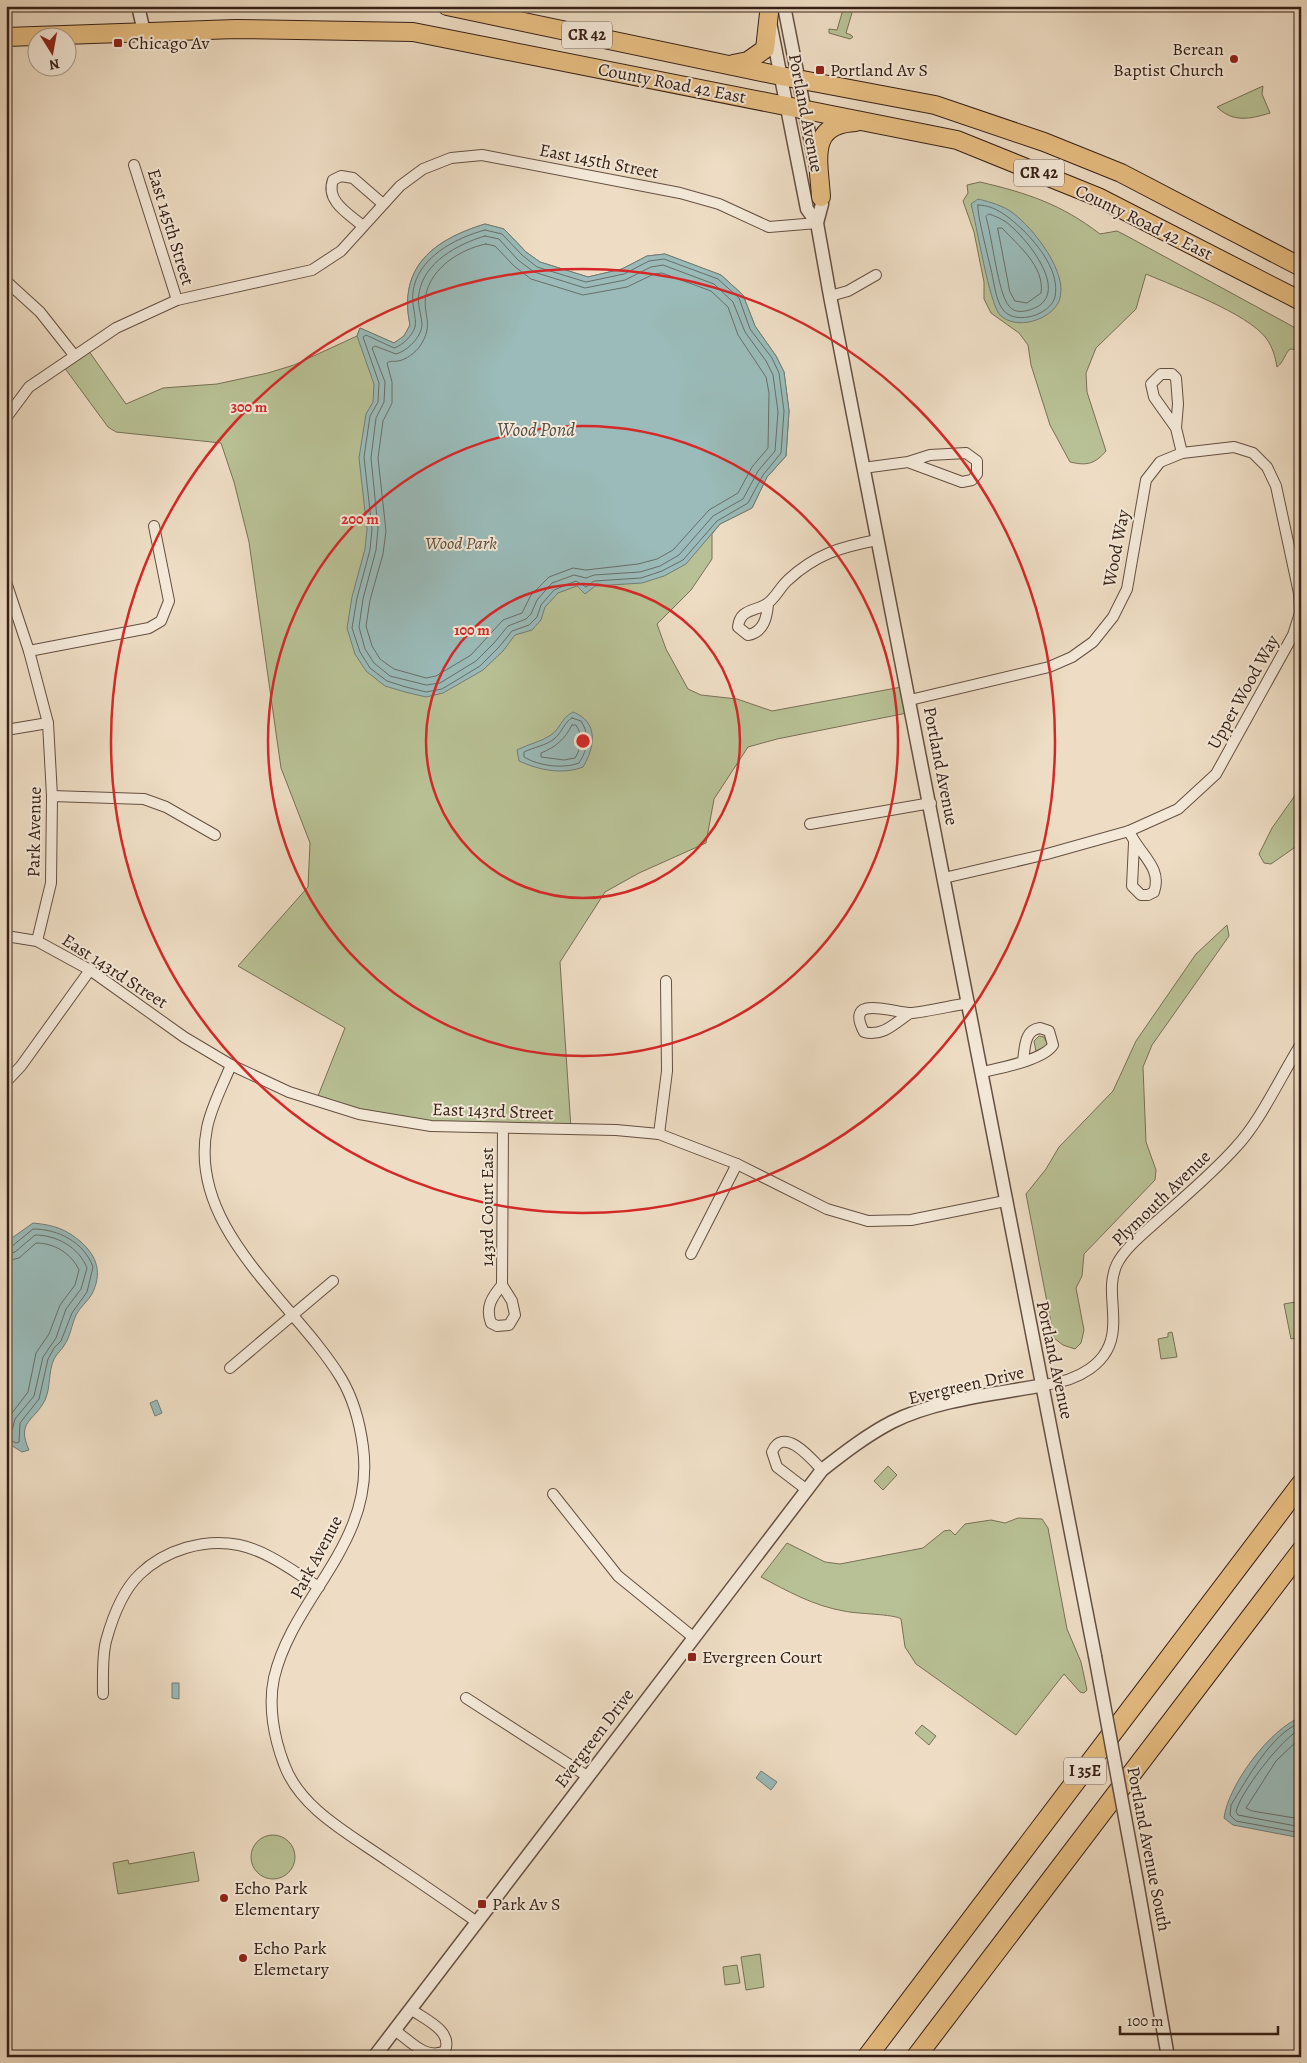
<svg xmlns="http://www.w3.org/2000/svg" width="1307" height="2063" font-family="Alegreya,serif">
<rect width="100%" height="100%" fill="#eeddc4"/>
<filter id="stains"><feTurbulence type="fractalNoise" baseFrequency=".004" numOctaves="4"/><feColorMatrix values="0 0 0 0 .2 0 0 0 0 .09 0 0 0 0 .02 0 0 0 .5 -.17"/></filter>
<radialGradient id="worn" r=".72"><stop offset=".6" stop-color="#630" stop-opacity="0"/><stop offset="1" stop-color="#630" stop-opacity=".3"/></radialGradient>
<g fill="#b8c195" stroke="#787056">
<path d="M844,6H854L846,33L851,35L853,37L850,39L829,33V29L837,30Z"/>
<path d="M1263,86L1262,94L1270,113C1250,119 1233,123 1217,107Z"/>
<path d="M980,182C1027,193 1061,204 1100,234L1117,231L1125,235L1301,331V350L1290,349C1284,355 1284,362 1277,367C1275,356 1273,348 1266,338C1247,313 1176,287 1146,274L1136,309L1096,348L1086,373L1087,392L1106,451C1095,464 1087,466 1070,462L1050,425L1031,365L1028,345L1019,333L991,313L984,299V282L974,232L963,201L968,193L967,185Z"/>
<path d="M485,224L504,229L526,252L540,262L588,277L622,269L647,256L665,254L721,275L743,295L755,326L776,356L784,372L789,411L786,456L767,477L752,508L720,524L712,534V559L691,590L657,624L666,649L688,689L701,695L737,699L772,711L907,686L912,712L777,739L748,747L714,799L706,843L639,873L605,892L560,962L571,1129L431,1126L316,1101L345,1028L238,966L308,887L310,843L281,768L249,542L234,482L221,443L116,432L108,427L61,363L86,347L126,404L163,388L217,384L268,373L294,365L357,336L360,328L394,343L404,336L410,325C398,267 433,240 485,224Z"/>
<path d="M1301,787V843L1271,864L1264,863L1259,854L1272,828Z"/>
<path d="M1227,925L1229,936L1152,1045L1143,1067L1146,1142L1156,1170L1155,1180L1084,1254L1082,1276L1076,1288L1084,1330L1081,1343L1075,1349L1063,1345L1054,1338L1026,1194L1046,1169L1059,1147L1113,1091L1136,1041L1196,954Z"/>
<path d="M1039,1036L1044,1037L1047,1043L1046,1047L1036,1051L1034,1041Z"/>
<path d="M1301,1301V1337L1291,1339L1284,1304Z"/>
<path d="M1172,1332L1177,1357L1161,1359L1158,1339L1168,1337V1333Z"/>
<path d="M888,1466L897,1475L883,1490L874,1481Z"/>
<path d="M1018,1518L1042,1519L1048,1528L1067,1629L1081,1662L1087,1690L1084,1693L1080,1692L1064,1674L1016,1735L916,1664L905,1647L901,1619C895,1614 856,1614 844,1611C814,1606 787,1591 761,1577L787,1543L825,1562L840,1564L923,1548L944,1531L950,1530L955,1535L965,1524L991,1520L1005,1523Z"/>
<path d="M922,1725L936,1736L929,1745L915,1733Z"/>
<circle cx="273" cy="1857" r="22"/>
<path d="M194,1852L199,1881L118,1894L113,1863L128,1860L129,1864Z"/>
<path d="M760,1954L764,1987L746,1990L741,1957Z"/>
<path d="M737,1965L740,1983L725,1985L723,1967Z"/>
</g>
<g fill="#9abbb9" stroke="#727d78">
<path d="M978,199C990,202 1004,206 1013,213C1033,228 1070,274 1059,301C1051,320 1016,331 1000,315C989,303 977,226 971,204Z"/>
<path d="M485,224L504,229L526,252L540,262L588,277L622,269L647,256L665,254L721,275L743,295L755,326L776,356L784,372L789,411L786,456L767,477L752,508L720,524L686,564L664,576L642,583L595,586L585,594L577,586L558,593L545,607L541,620L532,630L515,635L503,651L483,670L443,693L426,697L405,692L385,686L366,671L355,654L347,628L352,597L365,549L367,529L359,458L366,414L373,402L374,384L357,336L360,328L394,343L404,336L410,325C398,267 433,240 485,224Z"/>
<path d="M573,712C599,722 595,747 583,767C562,775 539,770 519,761L517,750C528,744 541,742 551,735C562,727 560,719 573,712Z"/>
<path d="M33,1223C54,1225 66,1229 81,1242C98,1257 102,1274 92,1294C88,1301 80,1307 76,1315C72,1324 70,1337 65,1344C62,1350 57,1353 54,1359C48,1372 51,1387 45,1400C34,1422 16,1421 29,1450L22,1452L6,1442V1249L9,1240Z"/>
<path d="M157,1400L162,1413L155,1416L150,1403Z"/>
<path d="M172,1683H179V1699L172,1698Z"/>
<path d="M1301,1717V1838L1233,1825L1224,1818C1228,1785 1270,1729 1301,1717Z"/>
<path d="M761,1771L777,1782L771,1790L756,1778Z"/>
</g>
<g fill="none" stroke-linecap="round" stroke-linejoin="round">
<g stroke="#686e68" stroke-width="1">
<path d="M978,205C996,205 1011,219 1023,230C1039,246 1060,272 1055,297C1050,315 1017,325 1004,311C997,303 995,289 993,279C991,267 976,212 978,205Z"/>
<path d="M989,214C995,216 1002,219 1006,222C1025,236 1069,289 1037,307C1028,311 1016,315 1009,306C998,294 992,236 986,217Z"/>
<path d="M998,228H1002C1018,245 1045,267 1041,293L1027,303L1015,301L1010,292Z"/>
<path d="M485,230L502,234L522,255L537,267L586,282L624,274L649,261L664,259L718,279L739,298L750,329L772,358L779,373L784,411L781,453L763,475L748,503L717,521L683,560L662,571L641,578L594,581L586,587L576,581L554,590L541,605L537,617L529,625L512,631L499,647L480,666L442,689L426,692L406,687L387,681L370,668L360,652L352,628L357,598L370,550L372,529L364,457L370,416L378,402L379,383L363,337L366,335L394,348C403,345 412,336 415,327C417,319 411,303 413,292C417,258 455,238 485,230Z"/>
<path d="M485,236L499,239L518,260L534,272L585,288L625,280L651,267L663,265L714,284L733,302L745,332L766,361L773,375L778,412L775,451L758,471L743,499L713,516L679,555L660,566L640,572L594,575L586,578L574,575L552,583L537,600L531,614L526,619L508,626L494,643L476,661L440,683L426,685L390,676L374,663L365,649L359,627L363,599L376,550L378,528L371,458L376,418L384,402L385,382L372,348L375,346L396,354C407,351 422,337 422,324C421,313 417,304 419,293C424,262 458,244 485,236Z"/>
<path d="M486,244L495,246L514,266L531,279L583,295L627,287L654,274L662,273L711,291L728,307L738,335L766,377L769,393L768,448L752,467L738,493L709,510L673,550L657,559L638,564L586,570L573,568L549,577L531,595L522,613L503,620L471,655L436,676L426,678L394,669L380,659L372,646L366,626L370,600L383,554L386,531L378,458L383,421L392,403V382L387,363C391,360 393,362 398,361C406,360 416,352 420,346C435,324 422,315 426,294C432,267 461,249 486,244Z"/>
<path d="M572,718L581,721C590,735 588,749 579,763C563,769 539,766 524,757V752C534,747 545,746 554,739C562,733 564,722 572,718Z"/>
<path d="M572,725H576C583,736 582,747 575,758L564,760L541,757V753C556,747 565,739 572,725Z"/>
<path d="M6,1248L11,1247L33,1229C58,1229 84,1242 93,1267L87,1292L72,1313L61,1341L54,1348L48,1359L39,1399L20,1423L19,1442L16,1443L6,1438"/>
<path d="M6,1254L15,1252L35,1235C56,1235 79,1247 87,1268L81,1289L66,1309L56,1338L43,1357L34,1396L15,1419L12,1431L6,1432"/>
<path d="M6,1261L19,1258L36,1243C54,1243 71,1253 79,1270L75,1285L60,1305L49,1334L36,1353L28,1392L6,1421"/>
<path d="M1301,1722C1270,1735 1248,1778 1231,1805L1230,1815L1236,1821L1301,1833"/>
<path d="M1301,1729C1283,1736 1239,1794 1236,1812L1238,1815L1301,1827"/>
<path d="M1301,1737L1276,1761L1246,1808L1252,1811L1301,1819"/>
</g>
<g stroke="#654f42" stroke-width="12">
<g id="minor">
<path d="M134,165L177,300"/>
<path d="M363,226C349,214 325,201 333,180L341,176L353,178L383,204"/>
<path d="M6,281L40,312L74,355"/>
<path d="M830,296L848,291L876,275"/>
<path d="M6,418L29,387L116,328L177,300L312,270L341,251L400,186L423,169L451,158L482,155L680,193L719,204L769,227L817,223"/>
<path d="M1176,428L1154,397L1151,384L1161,374H1172L1176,378L1178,404L1176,428L1182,453"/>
<path d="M863,468L908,462L930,455L966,453L977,461V474L972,480L962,482L908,462"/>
<path d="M6,582L29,651L48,723L52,796L51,883L37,941"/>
<path d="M768,604C767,617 764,632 748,635L738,627C740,608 756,612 768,603C776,597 781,586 788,580C816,554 841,547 877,540"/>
<path d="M29,651L149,628L161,621L169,601L154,526"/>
<path d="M910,700L1049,667L1072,657L1093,642L1113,617L1127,589L1146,480L1160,462L1182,453L1234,447L1253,453L1267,467L1276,486L1299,593L1300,613L1293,635L1216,774L1178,809L1129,831L1047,854L944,878"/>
<path d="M6,730L48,723"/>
<path d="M52,796L144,799L166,807L215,835"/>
<path d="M810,824L931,803"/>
<path d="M1129,831C1138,853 1163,867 1154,892L1148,895H1141L1132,886L1134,843"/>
<path d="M6,936L37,941L90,970L184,1037L231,1065L289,1092L359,1114L431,1126L616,1130L659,1134L737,1164L827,1209L868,1221L911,1220L1005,1201"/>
<path d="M910,1013C895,1023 883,1037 864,1032C843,992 897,1014 912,1013C931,1011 950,1006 969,1003"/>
<path d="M231,1065C223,1085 211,1107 207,1128C187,1229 294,1301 341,1378C353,1398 360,1424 363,1447C376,1543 293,1596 274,1678C268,1706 274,1738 284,1764C300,1809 351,1835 388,1861C418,1881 447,1901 477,1922"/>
<path d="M983,1072C1000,1068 1044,1060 1053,1045L1049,1031L1040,1028C1024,1030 1025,1048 1023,1061"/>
<path d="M6,1082L21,1066L90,970"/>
<path d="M659,1134L667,1071L666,981"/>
<path d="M691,1254L737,1164"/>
<path d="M502,1285L512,1301L515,1315L509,1325L497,1326L491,1323C485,1307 492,1297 502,1285L503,1128"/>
<path d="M230,1368L333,1281"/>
<path d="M1044,1385C1076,1381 1111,1365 1113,1328C1115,1306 1107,1285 1117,1264C1125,1248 1143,1234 1156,1222C1183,1198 1212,1174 1236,1147C1260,1122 1282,1074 1301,1044"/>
<path d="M807,1490L777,1467L772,1452C783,1425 811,1458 822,1470"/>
<path d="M553,1494L618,1576L693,1637"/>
<path d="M103,1694C103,1678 102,1657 106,1641C112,1619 123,1590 140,1574C165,1550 204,1538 239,1545C268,1551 294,1572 319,1587"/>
<path d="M466,1698L587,1776"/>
<path d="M396,2031C411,2042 426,2060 445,2051C453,2031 426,2020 412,2010"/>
</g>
</g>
<g stroke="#654f42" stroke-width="15">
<g id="tertiary">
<path d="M138,6L144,32"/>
<path d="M784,6L814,158"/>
<path d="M771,27L807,209L817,223"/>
<path d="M820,190L822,204L817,223L830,296L1095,1656"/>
<path d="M1137,1882L1168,2057"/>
<path d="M374,2057L822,1470C845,1452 867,1435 892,1422C935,1400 996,1394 1044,1385"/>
</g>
</g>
<g stroke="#372017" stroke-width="20">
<g id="trunk">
<path d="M447,6L781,76L935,105L1044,142L1121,173L1301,267"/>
<path d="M6,37L236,29L413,32L957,140L1098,197L1301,301"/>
<path d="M733,64L748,61L765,49L769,13"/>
<path d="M821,197C819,161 807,124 856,122"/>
</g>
</g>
<g stroke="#372017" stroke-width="21">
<g id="motorway">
<path d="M867,2057L1301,1484"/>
<path d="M916,2057L1301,1551"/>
</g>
</g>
<use href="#minor" stroke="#f4e9d9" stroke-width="10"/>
<use href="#tertiary" stroke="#f4e9d9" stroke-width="12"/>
<use href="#trunk" stroke="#e7be82" stroke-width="18"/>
<use href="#motorway" stroke="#e7be82" stroke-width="19"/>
<g stroke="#654f42" stroke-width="15" stroke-linecap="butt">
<path id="tertiary-bridge" d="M1095,1656L1137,1882"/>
</g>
<use href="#tertiary-bridge" stroke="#f4e9d9" stroke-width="12"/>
</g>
<g fill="none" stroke="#d62828" stroke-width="2.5">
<circle cx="583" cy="741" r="157"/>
<circle cx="583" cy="741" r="315"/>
<circle cx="583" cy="741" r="472"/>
</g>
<g fill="#8f2418" stroke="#f4e9d9" stroke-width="2">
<rect x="113" y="38" width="10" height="10" rx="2.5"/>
<circle cx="1234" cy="59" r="5"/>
<rect x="815" y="65" width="10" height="10" rx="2.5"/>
<rect x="687" y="1652" width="10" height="10" rx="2.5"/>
<circle cx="224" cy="1898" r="5"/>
<rect x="477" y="1899" width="10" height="10" rx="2.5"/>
<circle cx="243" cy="1958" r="5"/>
</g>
<g text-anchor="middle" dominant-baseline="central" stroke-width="4" stroke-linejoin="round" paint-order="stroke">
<g fill="#f4e9d9" stroke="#705c51" stroke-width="1">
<rect x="562" y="21.5" width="50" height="27" rx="4"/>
<rect x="1014" y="159.5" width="50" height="27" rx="4"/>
<rect x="1064" y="1757.5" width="42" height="27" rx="4"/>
</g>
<g font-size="16" font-weight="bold" fill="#372017">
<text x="587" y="35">CR 42</text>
<text x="1039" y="173">CR 42</text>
<text x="1085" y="1771">I 35E</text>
</g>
<g font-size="18" fill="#372017" stroke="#f4e9d9" text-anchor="start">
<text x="128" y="43">Chicago Av</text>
<text x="1224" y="49" text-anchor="end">Berean<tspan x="1224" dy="21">Baptist Church</tspan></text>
<text x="830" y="70">Portland Av S</text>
<text x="702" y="1657">Evergreen Court</text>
<text x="234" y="1888">Echo Park<tspan x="234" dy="21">Elementary</tspan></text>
<text x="492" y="1904">Park Av S</text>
<text x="253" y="1948">Echo Park<tspan x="253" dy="21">Elemetary</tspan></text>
</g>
<g font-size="18" fill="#372017" stroke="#f4e9d9">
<text transform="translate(672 83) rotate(11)">County Road 42 East</text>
<text transform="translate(806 113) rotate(79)">Portland Avenue</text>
<text transform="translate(599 161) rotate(11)">East 145th Street</text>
<text transform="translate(1144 222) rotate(26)">County Road 42 East</text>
<text transform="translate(171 227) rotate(73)">East 145th Street</text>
<text transform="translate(1116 548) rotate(-79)">Wood Way</text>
<text transform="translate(1243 692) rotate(-61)">Upper Wood Way</text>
<text transform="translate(941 766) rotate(79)">Portland Avenue</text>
<text transform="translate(34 832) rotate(-89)">Park Avenue</text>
<text transform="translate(115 971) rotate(33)">East 143rd Street</text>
<text transform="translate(493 1111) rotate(2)">East 143rd Street</text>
<text transform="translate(1161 1198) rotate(-44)">Plymouth Avenue</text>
<text transform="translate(487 1207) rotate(-90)">143rd Court East</text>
<text transform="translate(1055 1360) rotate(78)">Portland Avenue</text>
<text transform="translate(966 1385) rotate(-13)">Evergreen Drive</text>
<text transform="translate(316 1557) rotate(-62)">Park Avenue</text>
<text transform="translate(594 1738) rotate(-53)">Evergreen Drive</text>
<text transform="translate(1149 1849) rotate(79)">Portland Avenue South</text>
</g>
<g font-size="18" font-style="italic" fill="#5e503d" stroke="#f4e9d9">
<text x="461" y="543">Wood Park</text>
</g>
<g font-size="19" font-style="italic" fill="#554e48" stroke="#f4e9d9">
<text x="536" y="430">Wood Pond</text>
</g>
</g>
<circle cx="583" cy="741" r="8" fill="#d62828" stroke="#f4e9d9" stroke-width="2.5"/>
<g font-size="15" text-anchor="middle" font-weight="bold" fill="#d62828" stroke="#f4e9d9" stroke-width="4" stroke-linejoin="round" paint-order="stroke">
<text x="249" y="412">300 m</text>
<text x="360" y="524">200 m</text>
<text x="472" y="635">100 m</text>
</g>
<rect width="1307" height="2063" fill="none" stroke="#eeddc4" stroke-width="25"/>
<rect x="8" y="8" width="1292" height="2048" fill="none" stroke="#372017" stroke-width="2.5"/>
<rect x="12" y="12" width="1282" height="2038" fill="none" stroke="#372017"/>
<g transform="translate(52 52) rotate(169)"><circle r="24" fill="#f4e9d9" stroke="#a8998b"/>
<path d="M0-4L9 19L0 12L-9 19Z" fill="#8f2418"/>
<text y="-8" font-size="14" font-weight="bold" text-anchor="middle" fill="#372017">N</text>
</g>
<path d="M1120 2026v8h158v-8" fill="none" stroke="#372017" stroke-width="2.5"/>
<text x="1127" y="2026" font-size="15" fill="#372017" stroke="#f4e9d9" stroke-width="4" paint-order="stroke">100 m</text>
<rect width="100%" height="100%" filter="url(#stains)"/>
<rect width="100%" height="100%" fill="url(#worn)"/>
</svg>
